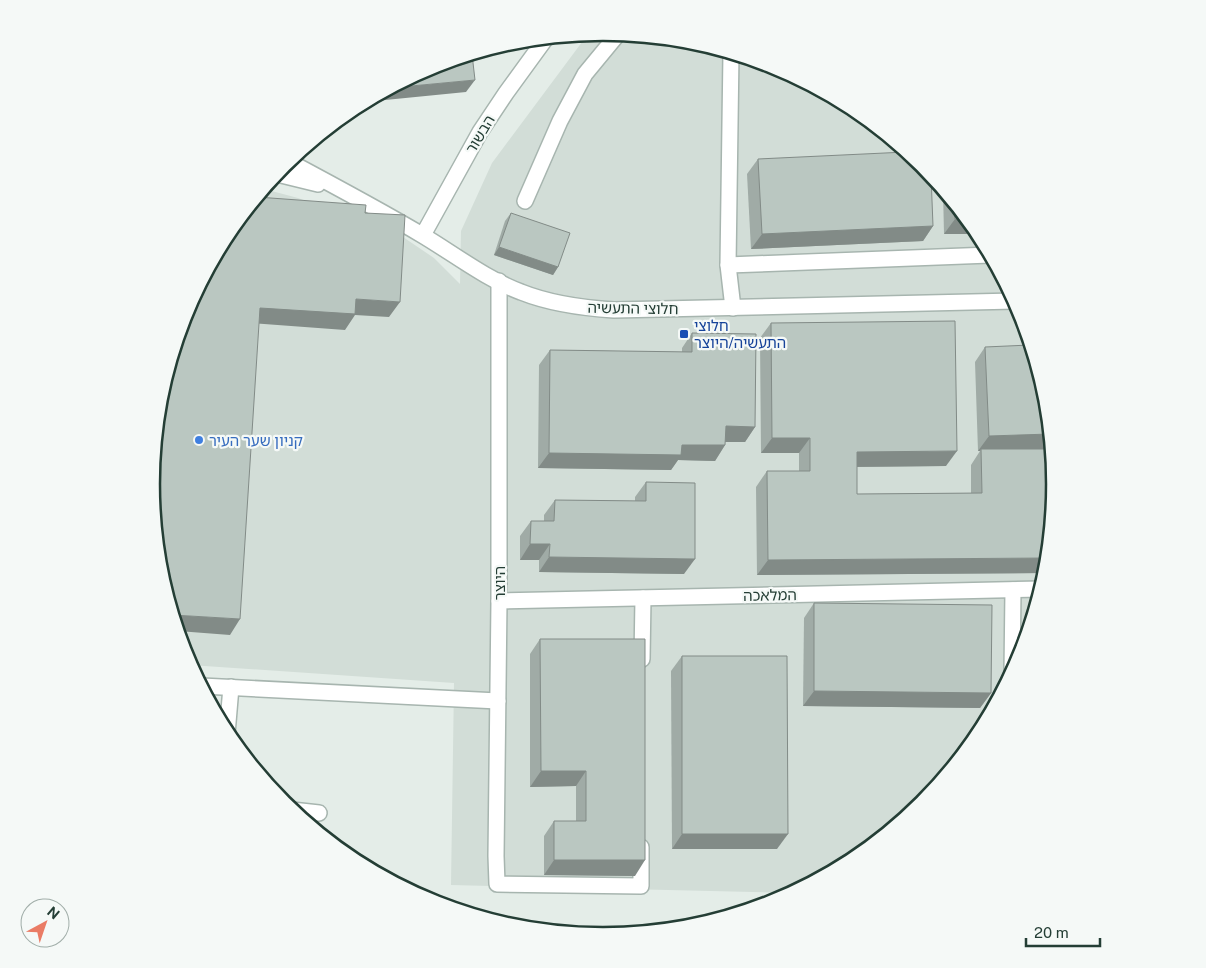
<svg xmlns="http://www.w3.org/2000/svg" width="1206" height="968" font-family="'Public Sans','Noto Sans Hebrew',sans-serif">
<rect width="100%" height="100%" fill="#e4ede8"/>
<path fill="#d2ddd7" d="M603,33L691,41L776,67L854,109L922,165L979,233L1020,311L1046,396L1054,484L1046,572L1020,657L978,735L922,803L854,860L791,893L451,885L454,683L190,665L186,657L160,572L152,484L160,396L186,311L228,233L264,189L298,198L403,237L434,258L460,284L461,231L492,163L588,34Z"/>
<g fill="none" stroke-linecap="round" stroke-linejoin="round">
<g stroke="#a7b5af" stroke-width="18">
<g id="minor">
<path d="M288,161C333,185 378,209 422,235C454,254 486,279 521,292C551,304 582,308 614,310L1015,301"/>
<path d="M277,174L318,184"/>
<path d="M525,201L560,121L585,74L618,34"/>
<path d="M423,235L480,132L506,93L546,38"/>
<path d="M728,265L731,53"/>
<path d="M499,281V601L496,856L497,884L641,886V847"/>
<path d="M733,308L728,265L990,255"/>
<path d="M499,601L1041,589"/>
<path d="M642,659L643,598"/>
<path d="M1012,672L1013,590"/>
<path d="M202,686L498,701"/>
<path d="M227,734L231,687"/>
<path d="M292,810L319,813"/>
</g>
</g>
<use href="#minor" stroke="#fff" stroke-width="15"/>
</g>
<g fill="#a0aba6">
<path d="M758,159L933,226L923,241L751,249L747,174Z"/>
<path d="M943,190L979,233V234H944Z"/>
<path d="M511,213L558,267L553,275L494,255L505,221Z"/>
<path d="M771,323L946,466L857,467V494L971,493V465L980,451H978L975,362L985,347L1046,396L1051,449H1036L1054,484L1045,573L757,575L756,487L767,471H799V453H761L760,338Z"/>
<path d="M692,333L755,427L745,442H725V445L715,461L678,460L671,470L538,468L539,365L550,350L682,352V348Z"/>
<path d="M646,482L684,574L539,572V560H520V536L531,521H544V515L555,500L635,501V497Z"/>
<path d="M814,603L991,693L980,708L803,706L804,618Z"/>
<path d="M540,639L635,876L544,875V836L554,821H576V786L530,787V654Z"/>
<path d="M682,656L777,849H672L671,671Z"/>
</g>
<g fill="#828b87">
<path d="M475,80L466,92L365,102L390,88Z"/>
<path d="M955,219H967L979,234H944Z"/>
<path d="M933,226L923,241L751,249L762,234Z"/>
<path d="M499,247L558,267L553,275L494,255Z"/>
<path d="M356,299L400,302L389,317L355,315L345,330L250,323L260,308Z"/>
<path d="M726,426L755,427L745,442H715Z"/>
<path d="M1050,434L1051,449L981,451V449L980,451H978L989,436Z"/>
<path d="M772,438H810L799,453H761Z"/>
<path d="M682,445H725L715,461L678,460L671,470L538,468L549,453Z"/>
<path d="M957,451L946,466L846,467L857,452Z"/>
<path d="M530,544H550L539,560H520Z"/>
<path d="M549,557L695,559L684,574L539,572Z"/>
<path d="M1047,558L1045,573L757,575L768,560Z"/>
<path d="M173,615L240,619L230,635L178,631Z"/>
<path d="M814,691L991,693L980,708L803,706Z"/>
<path d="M541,771H586L576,786L530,787Z"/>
<path d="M682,834H788L777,849H672Z"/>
<path d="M554,860H645L635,876L544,875Z"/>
</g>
<g fill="#bac7c1" stroke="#828b87">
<path d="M472,54L475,80L390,88L430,67Z"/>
<path d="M906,152L922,165L931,175L933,226L762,234L758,159Z"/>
<path d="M257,197L366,205L365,213L405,215L400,302L356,299L355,314L260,308L240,619L173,615L160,572L152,484L160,396L186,311L228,233Z"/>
<path d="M954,204L967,219H955Z"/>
<path d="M511,213L570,233L558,267L499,247Z"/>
<path d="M955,321L957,451L857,452V494L982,493L981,449H1051L1054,484L1047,558L768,560L767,471H810V438H772L771,323Z"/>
<path d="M692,333L756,334L755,427L726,426L725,445H682L681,455L549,453L550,350L692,352Z"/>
<path d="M1030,345L1046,396L1050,434L989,436L985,347Z"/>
<path d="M646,482L695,483V559L549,557L550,544H530L531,521H554L555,500L646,501Z"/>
<path d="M814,603L992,605L991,693L814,691Z"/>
<path d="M540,639H645V860H554V821H586V771H541Z"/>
<path d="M682,656H787L788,834H682Z"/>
</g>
<rect fill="#1a4fb4" stroke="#f5f9f7" stroke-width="2" x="679" y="329" width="10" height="10" rx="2.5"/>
<circle fill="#3f7fe0" stroke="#f5f9f7" stroke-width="2" cx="199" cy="440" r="5"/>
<g text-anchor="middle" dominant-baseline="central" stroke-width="4.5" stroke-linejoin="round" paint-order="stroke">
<g font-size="15" fill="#243e35" stroke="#f5f9f7">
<text transform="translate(480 134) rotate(-59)">הבשור</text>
<text transform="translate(633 308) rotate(1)">חלוצי התעשיה</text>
<text transform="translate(499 583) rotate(-90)">היוצר</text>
<text transform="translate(770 595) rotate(-1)">המלאכה</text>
</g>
<g font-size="15" fill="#164399" stroke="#f5f9f7" text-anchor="start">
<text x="694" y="325">חלוצי<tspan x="694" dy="17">התעשיה/היוצר</tspan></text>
</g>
<g font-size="15" fill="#366cbe" stroke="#f5f9f7" text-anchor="start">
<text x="209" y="440">קניון שער העיר</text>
</g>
</g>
<path d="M0 0H1206V968H0ZM160 484a443 443 0 1 1 886 0a443 443 0 1 1-886 0Z" fill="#f5f9f7" fill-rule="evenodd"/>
<path fill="none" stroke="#243e35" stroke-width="2.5" d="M160 484a443 443 0 1 1 886 0a443 443 0 1 1-886 0Z"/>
<g transform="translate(45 923) rotate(40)"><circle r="24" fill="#f5f9f7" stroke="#a1aea9"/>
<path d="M0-4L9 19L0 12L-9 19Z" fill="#ea7c65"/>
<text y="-8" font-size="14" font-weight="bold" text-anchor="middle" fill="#243e35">N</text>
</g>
<path d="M1026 938v8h74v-8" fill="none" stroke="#243e35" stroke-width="2.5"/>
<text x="1034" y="938" font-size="15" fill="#243e35" stroke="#f5f9f7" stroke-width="4" paint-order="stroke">20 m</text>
</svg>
